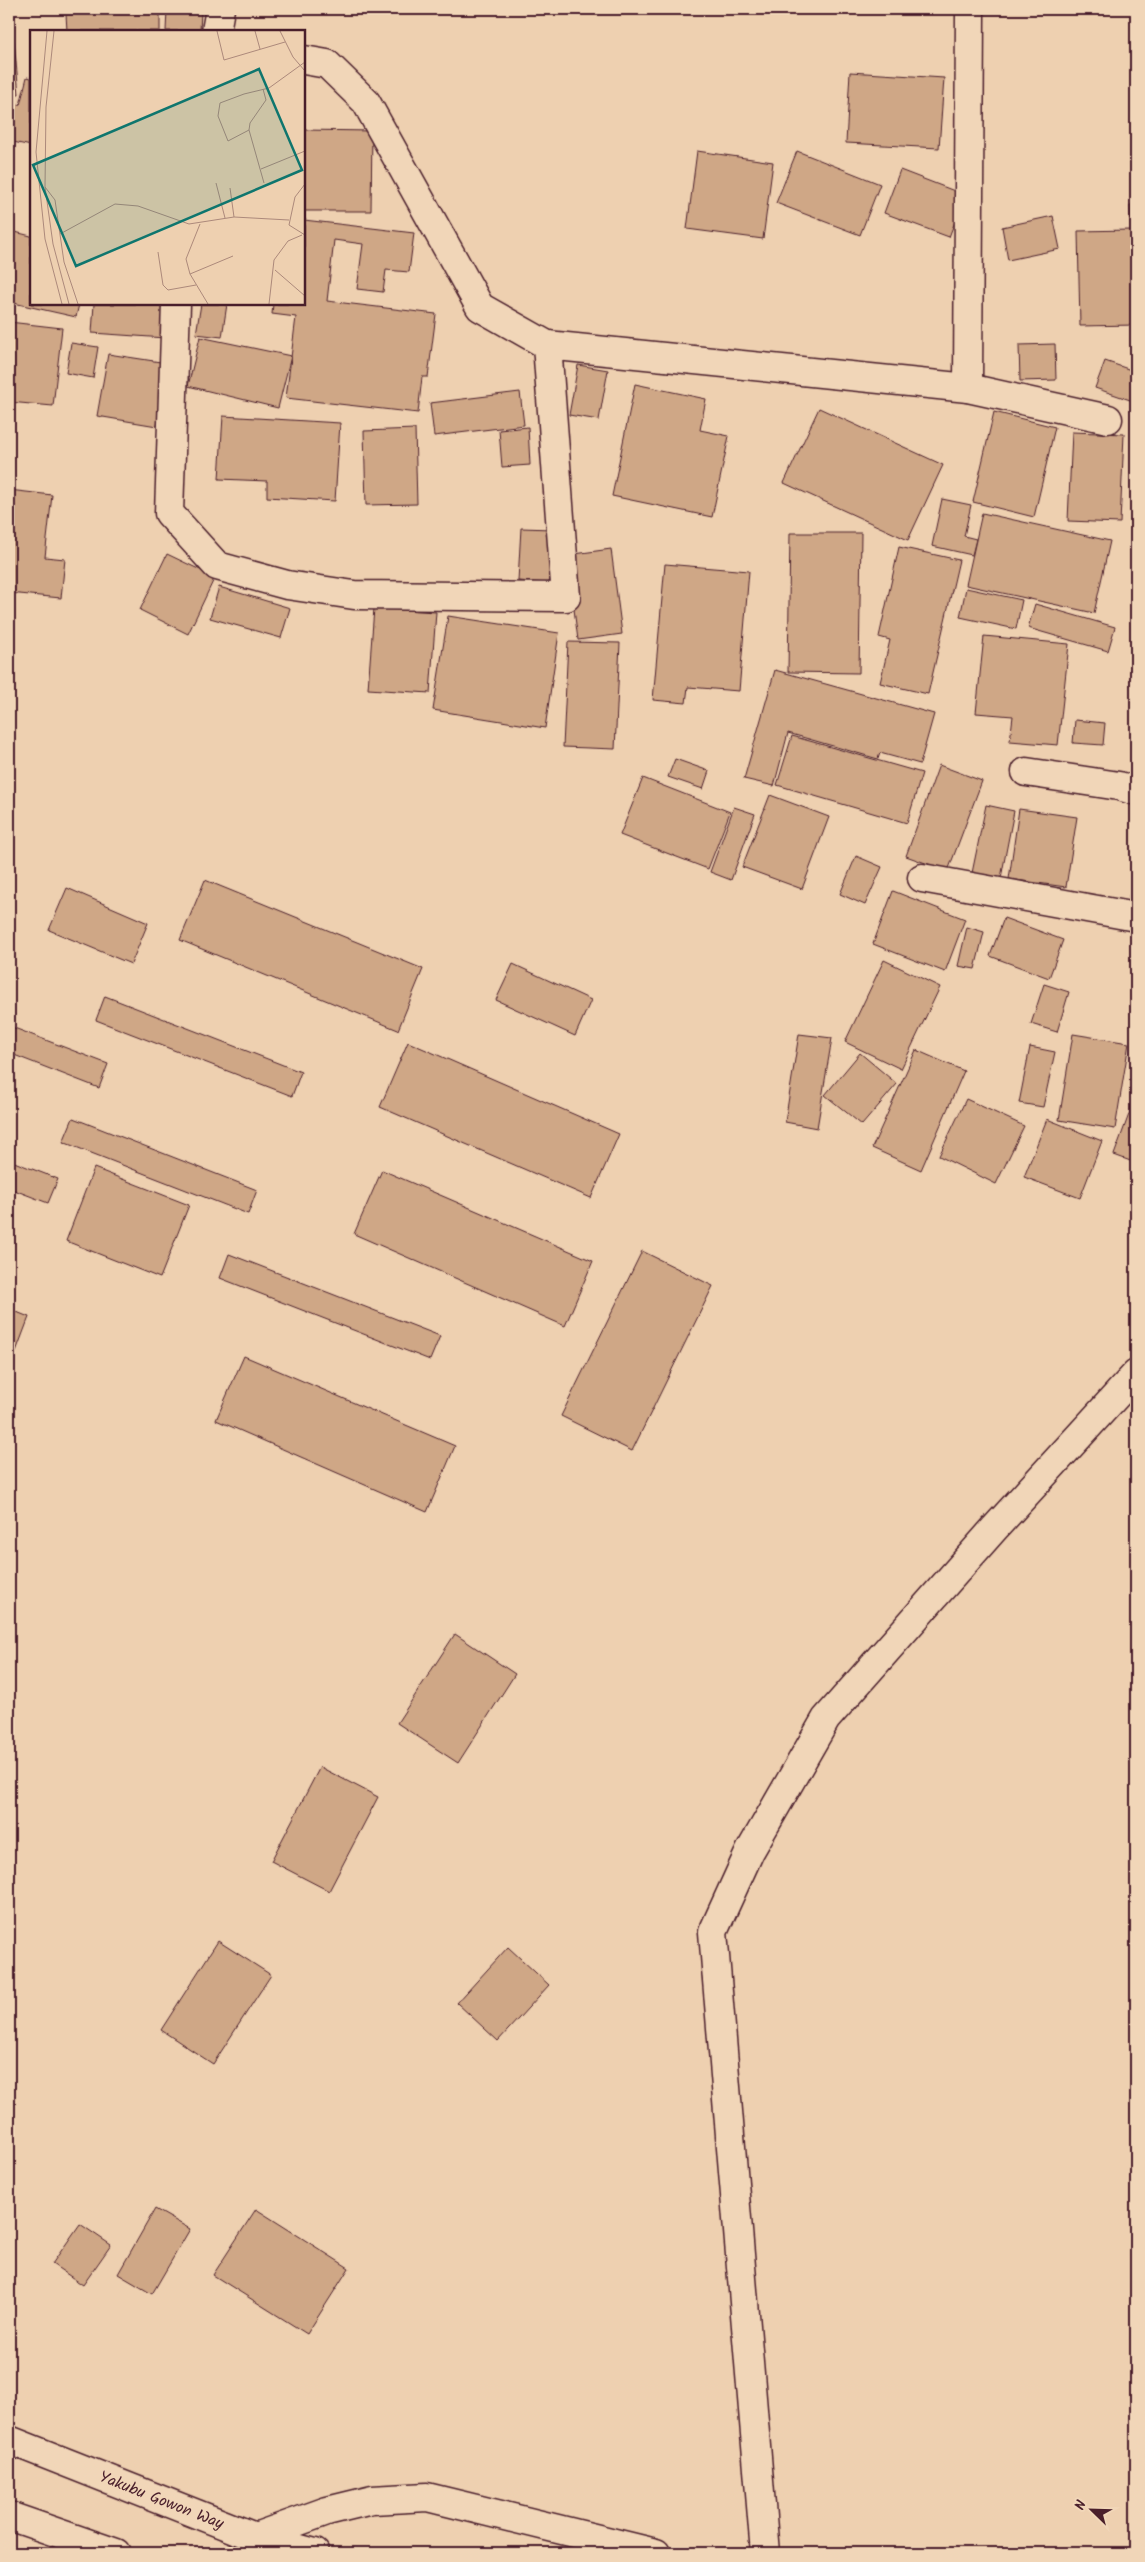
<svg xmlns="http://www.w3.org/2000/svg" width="1145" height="2562" font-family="Kalam,sans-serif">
<rect width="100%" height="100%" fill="#eed0b0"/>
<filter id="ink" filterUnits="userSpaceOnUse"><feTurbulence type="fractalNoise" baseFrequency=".02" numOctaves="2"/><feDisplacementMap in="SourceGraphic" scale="10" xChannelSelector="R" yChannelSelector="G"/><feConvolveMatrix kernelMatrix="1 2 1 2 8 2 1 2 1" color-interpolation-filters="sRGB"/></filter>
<g filter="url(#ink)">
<g fill="#cfa786" stroke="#4a1f2b">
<path d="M167,9L201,11L200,31H166Z"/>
<path d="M160,11V31H67L66,14Z"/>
<path d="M9,41H14L19,94L9,95Z"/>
<path d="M850,72L944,78L939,148L846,143Z"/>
<path d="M27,77L31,78V146L9,141V102L20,105Z"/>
<path d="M304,130L372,131L371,211H304Z"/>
<path d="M697,151L773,162L763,239L687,229Z"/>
<path d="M797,151L880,184L860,235L776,203Z"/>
<path d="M900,170L965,195L949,237L884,213Z"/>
<path d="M1130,205H1136V325L1080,326L1078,231L1131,230Z"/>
<path d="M1053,216L1060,249L1008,260L1002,227Z"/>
<path d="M304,220L414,233L409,272L386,270L383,292L357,289L363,244L334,240L327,301L436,314L428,377H422L418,413L286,398L296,317L272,314L273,304H304Z"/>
<path d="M15,232L31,236V304H79L76,317L9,302V260Z"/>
<path d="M94,304H168L165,338L92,333Z"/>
<path d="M201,304H227L222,337L196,334Z"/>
<path d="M9,322L62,328L53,406L9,402Z"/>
<path d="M200,337L291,356L278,408L188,386Z"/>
<path d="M71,343L98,347L93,378L66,373Z"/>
<path d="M1055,344L1056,380L1020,381L1019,345Z"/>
<path d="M108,354L167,363L157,426L97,416Z"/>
<path d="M1105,361L1134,371L1136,366V402L1095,388Z"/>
<path d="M578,365L608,370L599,420L569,415Z"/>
<path d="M635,384L706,399L700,430L729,436L712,517L612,496Z"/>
<path d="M520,392L524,425L434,436L430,403Z"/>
<path d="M819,408L943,465L908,540L784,483Z"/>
<path d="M994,412L1055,427L1034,517L973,502Z"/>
<path d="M223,416L340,423L335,501L267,497V481L219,479Z"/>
<path d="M528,427L530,465L502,467L499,430Z"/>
<path d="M415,429L417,504L366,505L364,431Z"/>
<path d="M1072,432L1124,434L1120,523L1068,521Z"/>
<path d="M9,490L52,495L45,557L65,559L61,598L9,593Z"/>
<path d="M942,499L971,505L964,536L976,539L972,555L932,546Z"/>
<path d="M982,513L1110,541L1094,613L966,585Z"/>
<path d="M521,528L552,529L549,583L518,581Z"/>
<path d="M790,533H861L859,673L788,672Z"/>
<path d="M899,547L959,560L928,694L880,683L890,640L879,637Z"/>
<path d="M611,549L622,634L578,640L567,555Z"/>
<path d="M167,554L215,577L188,634L140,610Z"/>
<path d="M665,564L749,571L739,691L688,687L686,703L653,700Z"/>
<path d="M219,587L290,608L281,638L210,618Z"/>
<path d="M966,588L1022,600L1016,629L960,617Z"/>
<path d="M1035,604L1115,627L1108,651L1028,628Z"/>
<path d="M374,608L436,612L430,693L368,689Z"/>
<path d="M448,616L559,633L545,728L433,710Z"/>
<path d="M984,636L1069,644L1058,745L1010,741L1013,716L976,713Z"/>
<path d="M568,642L620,643L615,749L563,747Z"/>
<path d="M775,670L934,714L920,764L880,753L878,759L788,733L774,786L744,779Z"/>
<path d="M1075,720L1105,723L1103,745L1073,743Z"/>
<path d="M792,736L922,773L907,823L777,785Z"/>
<path d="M675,759L709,771L703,789L668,777Z"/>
<path d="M939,765L982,781L948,871L906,856Z"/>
<path d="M643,778L730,812L708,869L620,835Z"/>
<path d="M770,795L829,817L802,889L742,867Z"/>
<path d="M986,805L1014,811L1000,883L971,878Z"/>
<path d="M734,807L755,814L731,880L710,872Z"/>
<path d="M1019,809L1077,817L1066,887L1009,879Z"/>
<path d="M856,856L882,867L865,905L840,894Z"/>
<path d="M1136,859V898L1129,897Z"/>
<path d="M205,880L423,969L398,1030L180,940Z"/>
<path d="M67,888L148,923L131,964L49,930Z"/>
<path d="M893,891L965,919L945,972L873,944Z"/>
<path d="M1004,918L1063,940L1049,978L990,956Z"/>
<path d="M967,927L984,932L975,969L958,966Z"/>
<path d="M884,960L940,987L901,1069L845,1042Z"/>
<path d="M513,964L591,1000L575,1036L496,1000Z"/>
<path d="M1044,984L1069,992L1057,1032L1031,1024Z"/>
<path d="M105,996L301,1072L292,1096L96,1020Z"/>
<path d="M9,1026L108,1064L99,1088L9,1053Z"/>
<path d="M799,1034L832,1038L817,1128L785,1122Z"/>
<path d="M1073,1034L1129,1043L1115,1129L1059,1120Z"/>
<path d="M408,1042L619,1134L591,1198L380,1107Z"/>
<path d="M1030,1047L1055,1052L1043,1107L1019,1103Z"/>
<path d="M916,1050L964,1071L921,1170L872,1148Z"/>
<path d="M860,1053L897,1084L862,1125L825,1095Z"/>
<path d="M1135,1098L1136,1099V1163L1114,1155Z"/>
<path d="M966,1099L1024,1126L996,1184L939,1156Z"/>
<path d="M73,1118L257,1190L248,1214L63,1142Z"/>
<path d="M1047,1119L1102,1141L1080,1198L1024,1177Z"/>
<path d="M9,1160L58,1179L48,1203L9,1188Z"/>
<path d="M94,1168L189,1205L160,1278L66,1241Z"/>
<path d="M382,1170L593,1261L565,1326L354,1234Z"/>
<path d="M642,1251L713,1286L632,1451L561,1416Z"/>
<path d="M229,1254L440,1336L430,1360L220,1278Z"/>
<path d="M9,1309L29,1317L9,1370Z"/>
<path d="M244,1356L455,1446L427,1512L216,1420Z"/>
<path d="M455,1634L515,1674L458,1763L397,1723Z"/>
<path d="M320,1767L378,1797L329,1891L271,1861Z"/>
<path d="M218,1941L271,1975L213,2064L161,2030Z"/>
<path d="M508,1947L549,1985L498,2041L457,2003Z"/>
<path d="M155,2209L190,2229L152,2294L118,2274Z"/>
<path d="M256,2209L349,2268L307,2334L213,2275Z"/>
<path d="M80,2224L111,2245L83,2285L52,2264Z"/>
</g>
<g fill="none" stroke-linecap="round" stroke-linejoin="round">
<g stroke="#4a1f2b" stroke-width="31">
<g id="minor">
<path d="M216,31L220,9"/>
<path d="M176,304L169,513L217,566L287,585L354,595L566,597L547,345L480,307L366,102L327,64L304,60"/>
<path d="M547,345L968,388L1108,419"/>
<path d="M968,388L970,9"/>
<path d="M1026,772L1119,786L1136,791"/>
<path d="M922,878L1136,917"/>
<path d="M255,2537L327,2511L372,2500L427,2497L656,2553"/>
<path d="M765,2553L713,1932L750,1851L826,1719L994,1529L1136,1374"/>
</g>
</g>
<g stroke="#4a1f2b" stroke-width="31">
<g id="trunk">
<path id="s1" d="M9,2440L255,2537L315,2553"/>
<path d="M9,2516L116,2553"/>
</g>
</g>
<use href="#minor" stroke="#f1d6b8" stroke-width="28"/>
<use href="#trunk" stroke="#f1d6b8" stroke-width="28"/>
</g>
</g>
<g text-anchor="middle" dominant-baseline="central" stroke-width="4.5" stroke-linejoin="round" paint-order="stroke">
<g font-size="16" fill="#4a1f2b" stroke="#f1d6b8">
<text stroke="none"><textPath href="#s1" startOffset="164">Yakubu Gowon Way</textPath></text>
</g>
</g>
<g transform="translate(30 30)">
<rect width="275" height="275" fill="#eed0b0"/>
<path fill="none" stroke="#ac897b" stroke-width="1" d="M17,1L6,122L15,209L32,274M24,1L16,77L15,157L23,214L39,274M187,1L194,30L255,12M225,1L230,19M250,1L263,27L275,41M233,59L236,70L220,93L219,100L198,111L188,86L190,73L214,64L239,58L275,32M219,100L234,153M231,139L275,121M186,153L195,188M15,157L25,170L34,232L48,274M200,158L204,187M170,194L156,229L160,244L178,274M30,204L85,174L108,176L159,194L204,187L259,190M275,205L259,195L265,167L275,154M128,222L133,255L138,260L166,255M245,240L275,266M160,244L203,226M239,274L244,230L258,211L272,205"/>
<path fill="#0f766e" fill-opacity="0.15" stroke="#0f766e" stroke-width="2.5" d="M229,39L272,140L46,236L3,135Z"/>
<rect width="275" height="275" fill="none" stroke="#4a1f2b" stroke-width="2.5"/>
</g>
<rect width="1145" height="2562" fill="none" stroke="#f1d6b8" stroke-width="30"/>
<rect x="15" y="15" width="1115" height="2532" fill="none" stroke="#4a1f2b" stroke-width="2" filter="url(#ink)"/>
<g transform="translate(1092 2510) rotate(293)" stroke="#f1d6b8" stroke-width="4" paint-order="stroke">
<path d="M0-4L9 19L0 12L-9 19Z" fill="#4a1f2b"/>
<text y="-8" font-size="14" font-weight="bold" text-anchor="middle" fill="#4a1f2b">N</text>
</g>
</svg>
